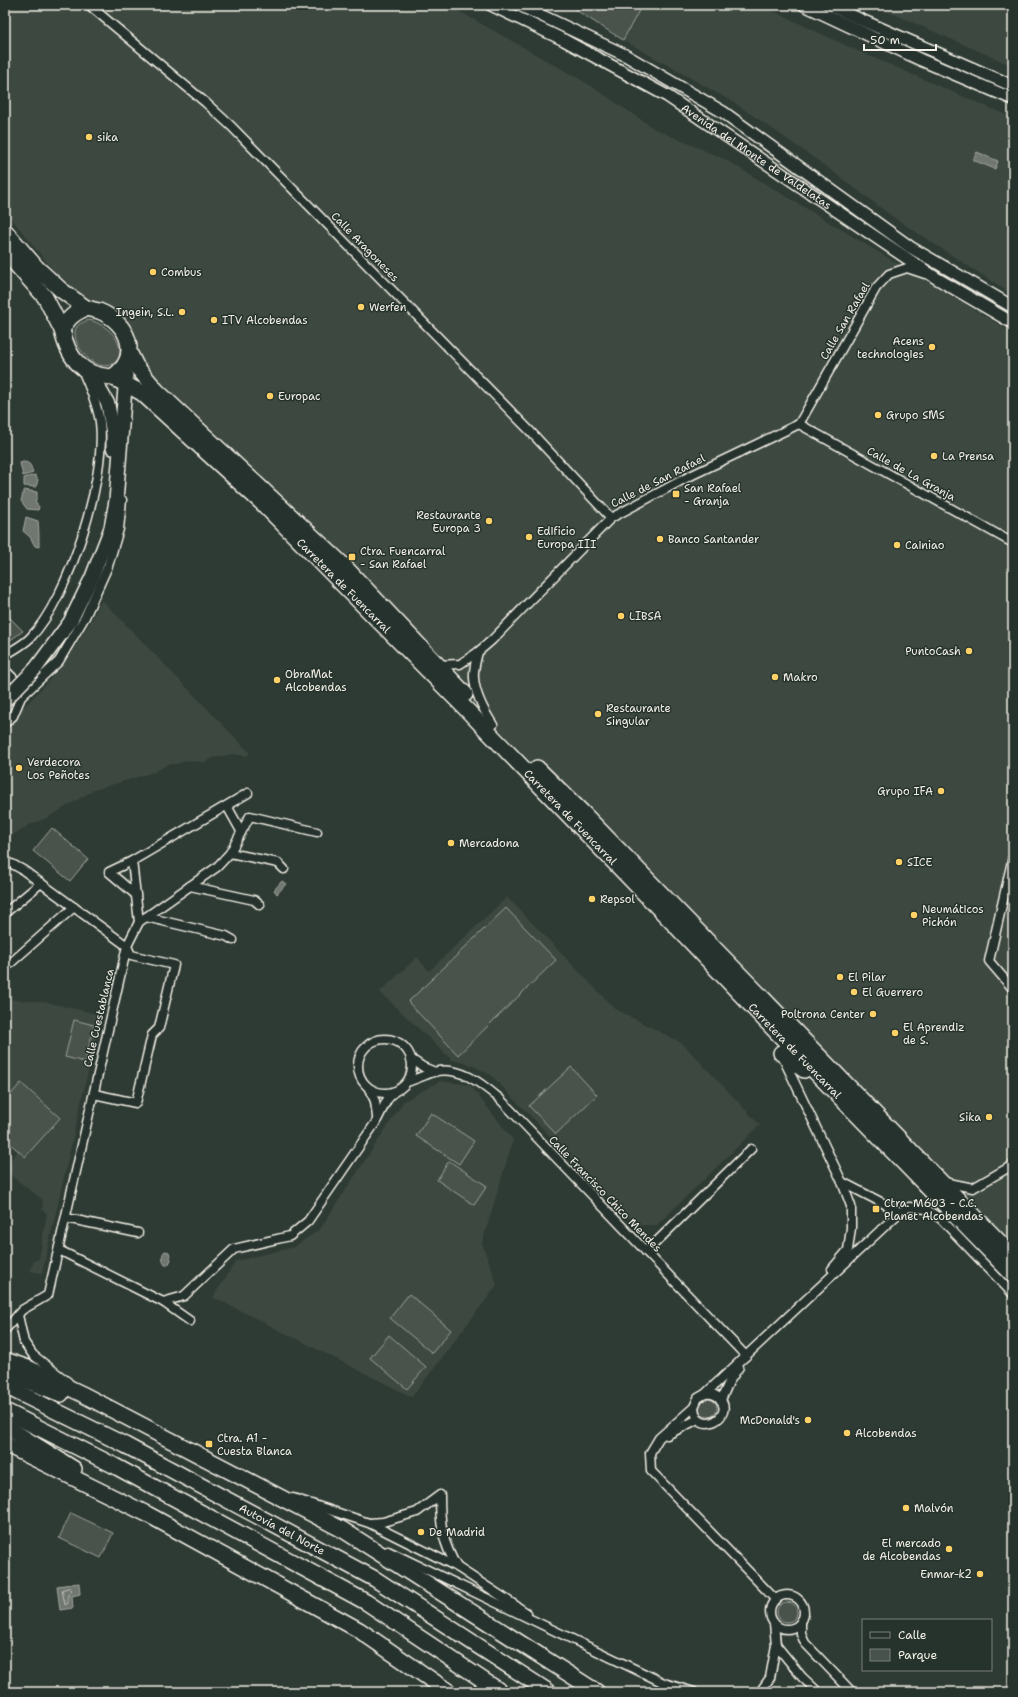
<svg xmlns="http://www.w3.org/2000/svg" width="1018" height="1697" font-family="'Shantell Sans',sans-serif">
<rect width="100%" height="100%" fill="#2e3b34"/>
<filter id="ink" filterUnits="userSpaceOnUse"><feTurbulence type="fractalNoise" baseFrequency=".025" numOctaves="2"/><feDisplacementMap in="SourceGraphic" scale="8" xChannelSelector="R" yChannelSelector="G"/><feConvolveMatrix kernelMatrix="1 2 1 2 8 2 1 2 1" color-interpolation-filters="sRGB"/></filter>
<g filter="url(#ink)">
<g fill="#3c4841">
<path d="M5,5H448L588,84L655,129L724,159L1013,333V1257L146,367L127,332L68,288L5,211Z"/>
<path d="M642,5H760L858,51L1013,118V295L896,219L817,160L735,103L623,40Z"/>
<path d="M873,5H1013V66Z"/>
<path d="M102,600L250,753L246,756L233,754L213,758L205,762L186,761L176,764H168L154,772L94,790L49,817L29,825L5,840V727H10L21,715L22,709L48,682L70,654L91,621Z"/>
<path d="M507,897L615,1009L682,1043L760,1125L657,1225H636L491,1075L472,1065L452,1060L380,992L417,957L429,971Z"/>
<path d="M5,998L15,1000L45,1002L101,1015L42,1273L30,1271L34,1261L39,1259L47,1213L42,1210L43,1200L5,1171V1166L18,1151L25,1157L60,1118L21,1084L5,1101Z"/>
<path d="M440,1081L470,1085L513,1140L482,1243L497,1285L412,1397L213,1297L236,1261L294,1247L320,1229L404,1101Z"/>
</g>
<g fill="#48524c" stroke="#9ea29a">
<path d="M568,5H642L623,40Z"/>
<path d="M90,320C107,325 124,340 119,359C99,381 69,344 76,328C79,323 85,321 90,320Z"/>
<path d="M5,613L23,631L5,644Z"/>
<path d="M52,828L88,859L70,881L33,851Z"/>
<path d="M506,908L556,960L458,1055L408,1002Z"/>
<path d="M74,1020L94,1025L85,1062L65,1057Z"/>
<path d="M571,1067L597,1095L556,1134L529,1106Z"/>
<path d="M21,1083L60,1118L25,1157L5,1139V1101Z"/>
<path d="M431,1113L474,1141L459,1164L416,1136Z"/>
<path d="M449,1161L487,1186L474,1205L437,1180Z"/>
<path d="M409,1294L451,1330L432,1353L390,1318Z"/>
<path d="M389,1335L426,1367L407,1389L370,1358Z"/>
<circle cx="708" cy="1408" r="9"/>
<path d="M71,1513L113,1533L101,1558L59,1538Z"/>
<circle cx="787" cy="1612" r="10"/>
</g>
<g fill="#6f7770" stroke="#a4a8a0">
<path d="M977,152L998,161L995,169L973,160Z"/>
<path d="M23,462C31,462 31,467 33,473L23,476L20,463Z"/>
<path d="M35,475L38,480L36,487L24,486V478Z"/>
<path d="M24,490L37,492V497L35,502L39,507L38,510L27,509L21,501Z"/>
<path d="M26,517L38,521C39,530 39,538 39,547L35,546L30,537L23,531Z"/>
<path d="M282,881L286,884L277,894L274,890Z"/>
<path d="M165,1251L169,1252L171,1260L168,1265H165C162,1261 161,1254 165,1251Z"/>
<path d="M79,1583L80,1594L72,1596L73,1608L60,1610L57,1586Z"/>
</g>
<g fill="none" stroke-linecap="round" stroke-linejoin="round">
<path stroke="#bfc0b8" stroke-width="1" d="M70,1588L72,1590L68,1595V1603L65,1605L62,1590Z"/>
<g stroke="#f4f1e8" stroke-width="11">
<g id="street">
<path d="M89,5L206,103L231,126L530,431L611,518"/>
<path d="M799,424L1013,543"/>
<path d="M799,424L876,288L889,274L907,268L925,274"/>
<path d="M478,652C476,660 473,670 474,678C475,695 484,711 493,725"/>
<path d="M5,655C13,650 23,645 30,638C69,598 107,477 100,422C97,403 89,385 81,368"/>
<path d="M438,665L460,664L478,652L492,640L611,518L688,477L799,424"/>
<path d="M5,670L17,682L19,689"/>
<path d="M5,723L13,716L21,697L59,661L85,617L108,566L119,529L122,500"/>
<path d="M227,806L241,831"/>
<path d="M230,853L278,863L284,869"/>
<path d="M1013,857L989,961L1013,989"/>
<path d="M132,861L109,872L136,895"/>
<path d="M5,864H12L23,870L127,946L48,1295L22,1310L5,1330"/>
<path d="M190,886L254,900L260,905"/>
<path d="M5,913L41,883"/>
<path d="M146,917L226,936L233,940"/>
<path d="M139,922L132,861L248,793"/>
<path d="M5,968L74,907"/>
<circle cx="385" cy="1066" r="27"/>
<path d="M783,1058L842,1182L851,1206V1228L848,1250L832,1269"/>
<path d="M411,1059L423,1067L435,1072"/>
<path d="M407,1082C416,1079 425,1075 433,1072C460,1065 482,1084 500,1099L746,1356"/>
<path d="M369,1089L375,1101L377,1117"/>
<path d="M94,1094L136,1103L152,1035L159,1028L174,965L131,955L127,946L139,922L217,867L230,853L250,816L317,832"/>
<path d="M842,1182L900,1212"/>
<path d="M944,1182L973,1188L1013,1165"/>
<path d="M66,1218L138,1233"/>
<path d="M59,1250L163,1302L184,1296L234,1249L290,1236L308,1221L376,1122L387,1100L394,1092"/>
<path d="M646,1252L751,1149"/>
<path d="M163,1302L190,1321"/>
<path d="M18,1315L24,1342L33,1355L68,1382"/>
<path d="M705,1394C711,1393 715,1394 719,1398C737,1416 697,1439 694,1407L698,1398L705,1394L900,1212L909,1207L926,1209L941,1219L1013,1294"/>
<path d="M721,1400L729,1382L739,1367"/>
<path d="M694,1407L659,1438L650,1453L651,1471L776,1600"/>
<path d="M667,1435L698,1419"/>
<path d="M293,1498L369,1523L457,1567L527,1613"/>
<path d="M370,1523L383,1522L417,1512L440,1495C440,1524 442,1542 457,1567"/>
<path d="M388,1551L664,1683L694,1692"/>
<circle cx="787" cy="1612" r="17"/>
<path d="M801,1621V1634L805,1643L852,1692"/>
<path d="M776,1645L802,1677L818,1692"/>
<path d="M760,1692L770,1678L776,1645L774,1623"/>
</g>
</g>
<g stroke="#f4f1e8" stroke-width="14">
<g id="secondary">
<path id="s1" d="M491,5L564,40L667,96L936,278L1013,323"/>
<path d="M519,5L625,55L723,112L910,247L1013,307"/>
<path d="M804,5L921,60L1013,99"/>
<path d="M830,5L859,19L1013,86"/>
</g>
</g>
<g stroke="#f4f1e8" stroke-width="16">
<g id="primary">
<path d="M91,374L108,404L113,434V448"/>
<path d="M36,668L70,622L92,577L111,528L116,501L126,375"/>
</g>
</g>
<g stroke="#f4f1e8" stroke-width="18">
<g id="highway">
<path d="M5,231L36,267L61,290L86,308"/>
<path d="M5,252L45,297L62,330"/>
<path d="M86,308C90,309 95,310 99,311C129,323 142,357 112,377C82,376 68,358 62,330C68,318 74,313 86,308Z"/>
<path d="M129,352L136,366L157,391L342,564L465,694"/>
<path id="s2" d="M112,377L142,393L261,502L466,709L673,923L764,1019L1013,1275"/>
<path d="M537,768L582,812L1013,1256"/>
<path d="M781,1053L804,1070"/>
<path d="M5,1360L28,1368L82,1394L343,1530L597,1692"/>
<path d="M5,1372L61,1394"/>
<path id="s3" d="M5,1386L125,1445L375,1579L549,1692"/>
<path d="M5,1411L113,1465L366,1602L501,1692"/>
<path d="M5,1426L74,1469"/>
<path d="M5,1444L147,1514L359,1630L449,1692"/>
</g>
</g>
<use href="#street" stroke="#26332d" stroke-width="8"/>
<use href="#secondary" stroke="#26332d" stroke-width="11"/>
<use href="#primary" stroke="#26332d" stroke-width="13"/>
<use href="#highway" stroke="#26332d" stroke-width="15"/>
<g stroke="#f4f1e8" stroke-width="16" stroke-linecap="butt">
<path id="primary-bridge" d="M5,700L36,668"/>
</g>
<use href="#primary-bridge" stroke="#26332d" stroke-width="13"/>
</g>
</g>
<g fill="#ffd166" stroke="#26332d" stroke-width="1.5">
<circle cx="89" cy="137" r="4"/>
<circle cx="153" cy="272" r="4"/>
<circle cx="361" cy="307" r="4"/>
<circle cx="182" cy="312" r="4"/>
<circle cx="214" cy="320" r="4"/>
<circle cx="932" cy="347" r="4"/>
<circle cx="270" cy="396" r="4"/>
<circle cx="878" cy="415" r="4"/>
<circle cx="934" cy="456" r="4"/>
<rect x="672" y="490" width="8" height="8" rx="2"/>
<circle cx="489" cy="521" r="4"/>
<circle cx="529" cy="537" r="4"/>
<circle cx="660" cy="539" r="4"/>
<circle cx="897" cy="545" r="4"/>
<rect x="348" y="553" width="8" height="8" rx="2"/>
<circle cx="621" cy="616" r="4"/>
<circle cx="969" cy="651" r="4"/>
<circle cx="775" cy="677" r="4"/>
<circle cx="277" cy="680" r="4"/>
<circle cx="598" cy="714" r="4"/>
<circle cx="19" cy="768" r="4"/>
<circle cx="941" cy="791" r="4"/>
<circle cx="451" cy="843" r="4"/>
<circle cx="899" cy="862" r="4"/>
<circle cx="592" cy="899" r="4"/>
<circle cx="914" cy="915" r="4"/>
<circle cx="840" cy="977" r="4"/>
<circle cx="854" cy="992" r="4"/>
<circle cx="873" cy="1014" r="4"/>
<circle cx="895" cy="1033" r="4"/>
<circle cx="989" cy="1117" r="4"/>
<rect x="872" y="1205" width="8" height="8" rx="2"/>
<circle cx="808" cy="1420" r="4"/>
<circle cx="847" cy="1433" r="4"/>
<rect x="205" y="1440" width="8" height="8" rx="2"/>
<circle cx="906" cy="1508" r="4"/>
<circle cx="421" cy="1532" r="4"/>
<circle cx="949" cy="1549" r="4"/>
<circle cx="980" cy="1574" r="4"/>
</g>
<g text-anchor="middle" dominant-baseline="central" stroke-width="3" stroke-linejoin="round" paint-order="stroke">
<g font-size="11" fill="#f4f1e8" stroke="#26332d" text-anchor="start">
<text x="97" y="137">sika</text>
<text x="161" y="272">Combus</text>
<text x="369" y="307">Werfen</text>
<text x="174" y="312" text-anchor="end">Ingein, S.L.</text>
<text x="222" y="320">ITV Alcobendas</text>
<text x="924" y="341" text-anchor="end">Acens<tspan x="924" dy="13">technologies</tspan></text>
<text x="278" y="396">Europac</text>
<text x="886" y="415">Grupo SMS</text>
<text x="942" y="456">La Prensa</text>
<text x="684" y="488">San Rafael<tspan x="684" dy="13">- Granja</tspan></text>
<text x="481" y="515" text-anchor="end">Restaurante<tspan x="481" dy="13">Europa 3</tspan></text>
<text x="537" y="531">Edificio<tspan x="537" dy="13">Europa III</tspan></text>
<text x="668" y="539">Banco Santander</text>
<text x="905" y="545">Cainiao</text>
<text x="360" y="551">Ctra. Fuencarral<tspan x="360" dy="13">- San Rafael</tspan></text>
<text x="629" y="616">LIBSA</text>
<text x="961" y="651" text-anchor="end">PuntoCash</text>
<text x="285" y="674">ObraMat<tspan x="285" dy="13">Alcobendas</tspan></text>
<text x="783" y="677">Makro</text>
<text x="606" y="708">Restaurante<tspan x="606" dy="13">Singular</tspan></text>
<text x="27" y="762">Verdecora<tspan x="27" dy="13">Los Peñotes</tspan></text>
<text x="933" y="791" text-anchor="end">Grupo IFA</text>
<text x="459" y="843">Mercadona</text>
<text x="907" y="862">SICE</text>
<text x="600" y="899">Repsol</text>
<text x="922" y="909">Neumáticos<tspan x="922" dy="13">Pichón</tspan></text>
<text x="848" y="977">El Pilar</text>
<text x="862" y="992">El Guerrero</text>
<text x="865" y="1014" text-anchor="end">Poltrona Center</text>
<text x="903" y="1027">El Aprendiz<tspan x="903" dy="13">de S.</tspan></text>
<text x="981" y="1117" text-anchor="end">Sika</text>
<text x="884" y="1203">Ctra. M603 - C.C.<tspan x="884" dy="13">Planet Alcobendas</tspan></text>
<text x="800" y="1420" text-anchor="end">McDonald's</text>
<text x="855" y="1433">Alcobendas</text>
<text x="217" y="1438">Ctra. A1 -<tspan x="217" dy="13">Cuesta Blanca</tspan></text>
<text x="914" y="1508">Malvón</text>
<text x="429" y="1532">De Madrid</text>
<text x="941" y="1543" text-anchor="end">El mercado<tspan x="941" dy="13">de Alcobendas</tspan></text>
<text x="972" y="1574" text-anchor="end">Enmar-k2</text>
</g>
<g font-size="11" fill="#f4f1e8" stroke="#26332d">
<text stroke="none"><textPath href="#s1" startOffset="306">Avenida del Monte de Valdelatas</textPath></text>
<text transform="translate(365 247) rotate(46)">Calle Aragoneses</text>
<text transform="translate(845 321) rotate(-60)">Calle San Rafael</text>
<text transform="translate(911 474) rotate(29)">Calle de La Granja</text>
<text transform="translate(658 481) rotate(-27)">Calle de San Rafael</text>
<text stroke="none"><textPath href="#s2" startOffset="313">Carretera de Fuencarral</textPath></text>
<text stroke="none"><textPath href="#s2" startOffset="637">Carretera de Fuencarral</textPath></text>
<text transform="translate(99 1018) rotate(-77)">Calle Cuestablanca</text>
<text stroke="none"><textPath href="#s2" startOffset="961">Carretera de Fuencarral</textPath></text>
<text transform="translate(605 1194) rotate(46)">Calle Francisco Chico Mendes</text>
<text stroke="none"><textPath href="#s3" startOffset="312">Autovía del Norte</textPath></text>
</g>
</g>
<rect width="1018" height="1697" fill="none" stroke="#26332d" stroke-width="20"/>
<rect x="10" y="10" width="998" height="1677" fill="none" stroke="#f4f1e8" stroke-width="1.5" filter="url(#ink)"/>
<rect x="862" y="1619" width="130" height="52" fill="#26332d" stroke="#787f78"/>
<rect x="870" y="1632" width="20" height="6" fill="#26332d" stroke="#787f78"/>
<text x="898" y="1639" font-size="12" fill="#f4f1e8">Calle</text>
<rect x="870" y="1649" width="20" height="12" fill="#48524c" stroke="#787f78"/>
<text x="898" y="1659" font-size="12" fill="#f4f1e8">Parque</text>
<path d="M864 44v6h72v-6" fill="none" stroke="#f4f1e8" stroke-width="2"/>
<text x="870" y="44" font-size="12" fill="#f4f1e8" stroke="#26332d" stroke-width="3" paint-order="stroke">50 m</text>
</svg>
